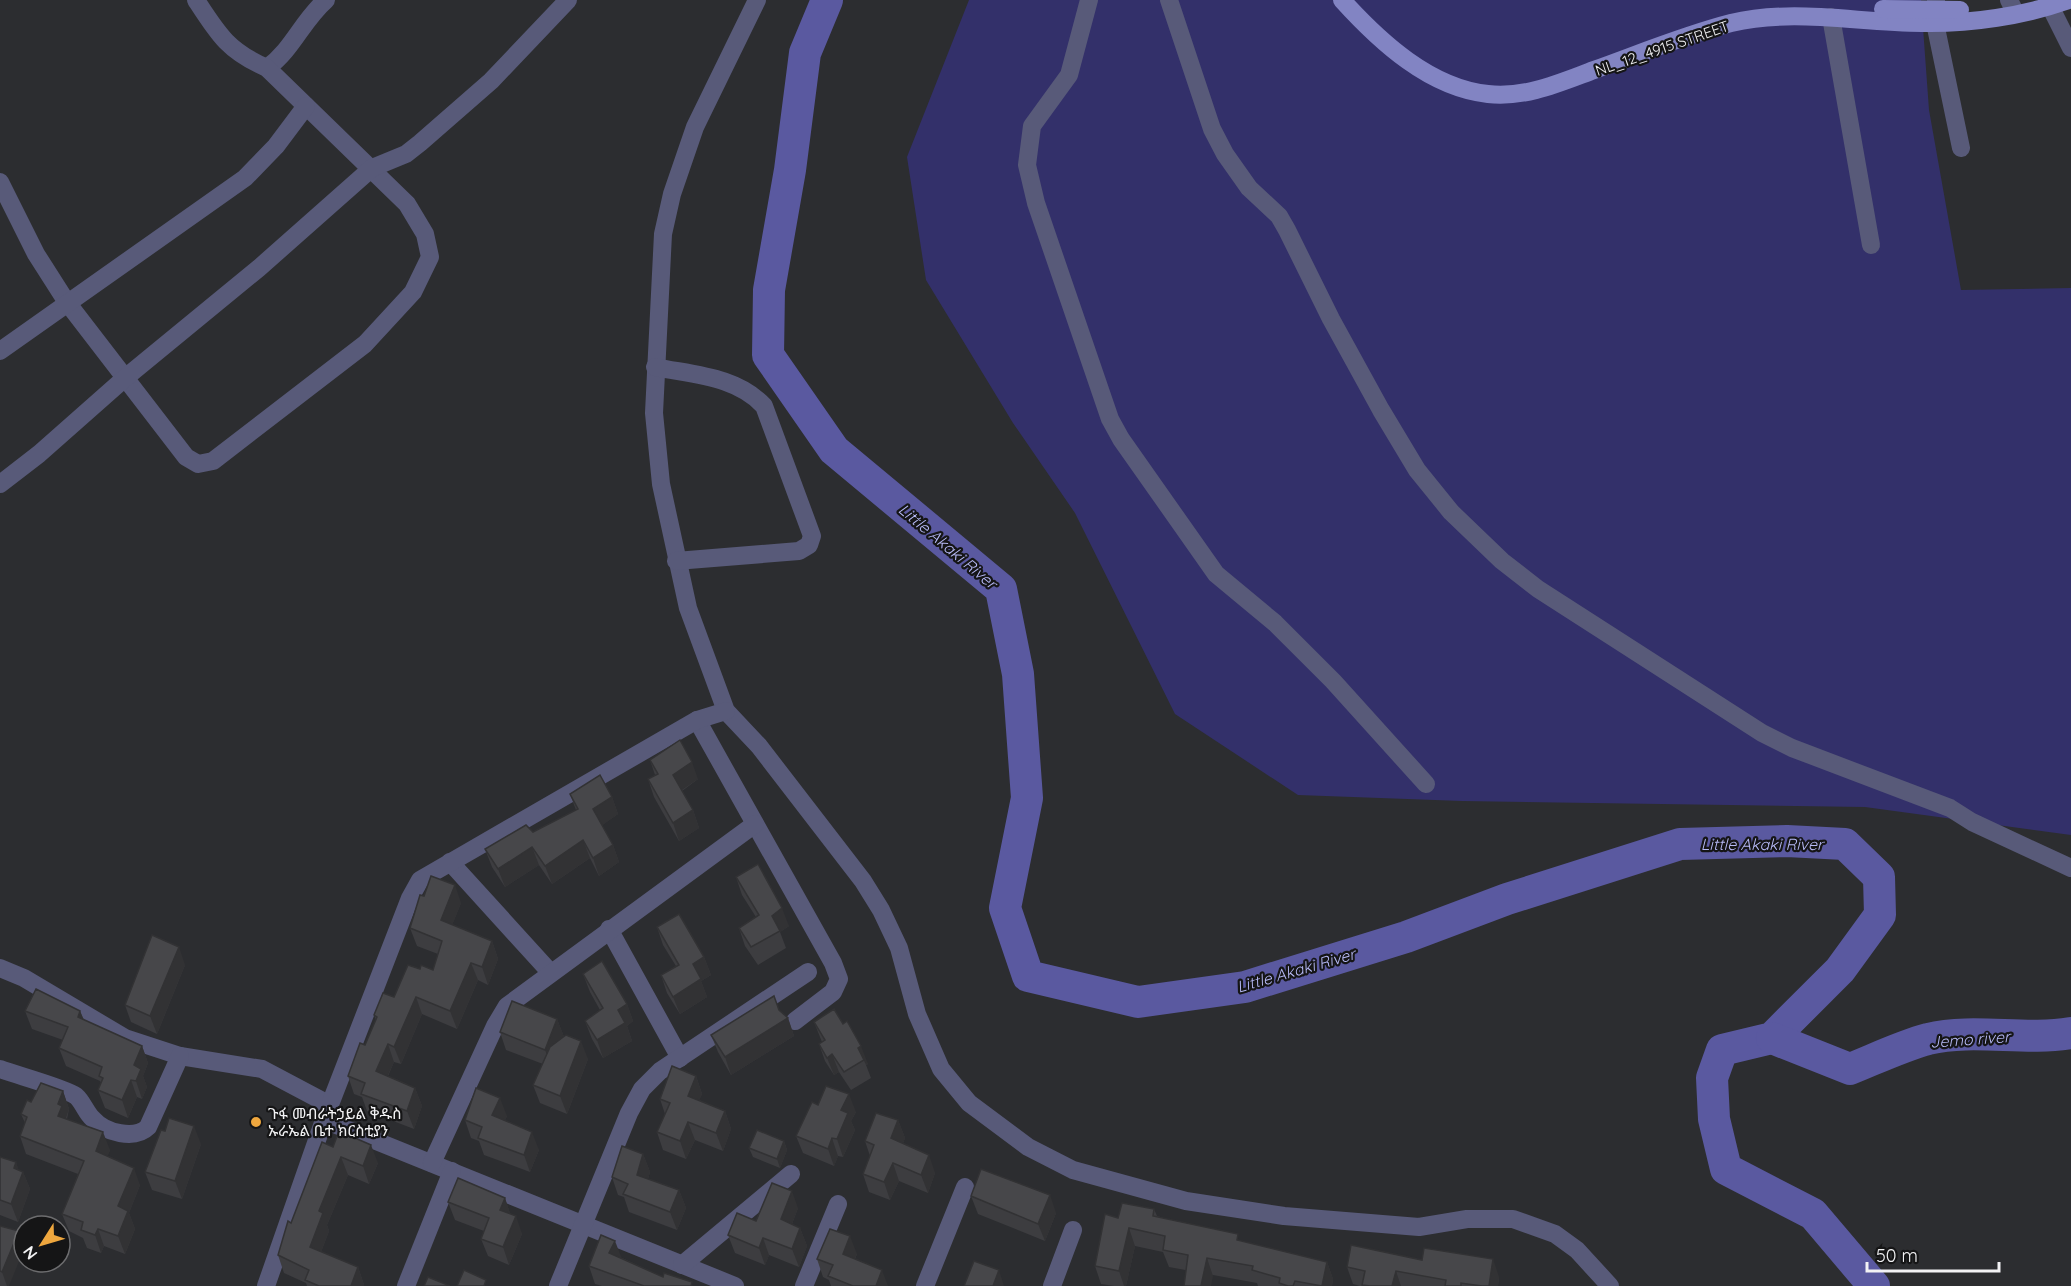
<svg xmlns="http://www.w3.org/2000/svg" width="2071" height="1286" font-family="Quicksand,'Noto Sans Ethiopic',sans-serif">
<rect width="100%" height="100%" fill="#2c2d30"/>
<path fill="#33306a" d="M969,0H1921L1929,110L1961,290L2071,288V835L1865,807L1462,801L1298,795L1175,714L1075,513L1013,423L926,280L907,157Z"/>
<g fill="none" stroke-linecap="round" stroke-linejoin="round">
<g stroke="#5a59a0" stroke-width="32">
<path d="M827,0L805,53L790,170L769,290L768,355L834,450L1001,589L1018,674L1027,798L1005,908L1028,976L1138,1002L1245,987L1406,937L1507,899L1680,844L1787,841L1845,844L1879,877L1880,915L1840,970L1772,1038L1722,1050L1712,1078L1714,1119L1726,1169L1813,1214L1874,1286"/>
<path d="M1772,1038L1850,1069C1875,1059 1902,1046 1928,1039C1974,1028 2024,1041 2071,1033"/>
</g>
<g stroke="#585a79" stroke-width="18">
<path d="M757,0L695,127L672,194L663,234L654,413L661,484L688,608L726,711L759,746L863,881L881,910L899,948L917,1014L941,1069L969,1103L1028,1147L1073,1170L1186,1201L1284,1216L1419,1227L1467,1219H1513L1555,1234L1577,1250L1610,1286"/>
<path d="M1089,0L1069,75L1032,126L1027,165L1036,203L1110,419L1121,439L1216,574L1275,623L1333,681L1426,784"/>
<path d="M1169,0L1212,129L1225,154L1249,188L1279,216L1287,230L1331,319L1381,410L1417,470L1451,512L1502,561L1538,589L1762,733L1792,748L1950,808L1972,822L2071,868"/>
<path d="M1936,0L1935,23L1961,148"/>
<path d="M2009,0L2016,14"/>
<path d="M2047,0L2071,48"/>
<path d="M1831,17L1871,245"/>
<path d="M267,68C293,49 302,21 326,0"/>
<path d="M0,182L36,254L66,301L186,457L198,464L213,461L365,344L413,292L430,257L425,234L407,204L267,68C228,51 218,34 196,0"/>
<path d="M0,351L245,178L276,146L306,106"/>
<path d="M655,367C693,375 736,376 764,406L812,536L809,545L799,551L676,561"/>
<path d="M0,484L39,454L125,378L259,268L372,168L406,154L420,143L491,81L568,0"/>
<path d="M697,720L833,963L839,979L833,992L795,1021"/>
<path d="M450,862L550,972"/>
<path d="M609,929L680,1058"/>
<path d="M0,968L24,978L125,1038L180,1056L262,1069L330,1105"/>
<path d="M0,1069C16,1075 65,1088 76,1096C83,1102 86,1113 93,1119C105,1133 135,1140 148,1127L180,1056"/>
<path d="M324,1120L735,1286"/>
<path d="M432,1163L495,1026L507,1006L755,824"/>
<path d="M682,1265L791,1174"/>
<path d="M266,1286L324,1120L410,898L420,880L697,720L726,711"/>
<path d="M406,1286L452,1171"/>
<path d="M558,1286L629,1113L642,1089L660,1071L808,972"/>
<path d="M804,1286L838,1204"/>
<path d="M925,1286L965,1187"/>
<path d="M1052,1286L1073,1230"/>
</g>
<g stroke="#8284c3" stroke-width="18">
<path d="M1342,0C1380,42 1430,88 1488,94C1526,98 1559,83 1594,70C1639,54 1684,35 1731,23C1795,8 1857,23 1922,23C1970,24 2024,16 2069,0"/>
<path d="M1883,9L1960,10"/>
</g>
</g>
<g fill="#3d3d40">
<path d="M650,760L698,779L682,791L693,810L699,828L679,841L654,797L648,779L655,775Z"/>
<path d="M570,794L612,797L618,814L602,825L613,845L619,862L599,876L590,858L552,884L539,865L505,887L492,867L485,849L533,832L576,810Z"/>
<path d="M736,877L789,926L780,932L786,948L758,965L745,946L739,928L756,917L742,895Z"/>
<path d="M461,903L452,925L492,941L498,959L488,985L478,980L457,1029L422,1014L401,1064L394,1062L388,1076L415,1088L422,1106L414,1129L367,1111L362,1097L354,1094L348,1076L365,1045L376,1020L374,1015L394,997L420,969L433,970L438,954L417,946L410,928Z"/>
<path d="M657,927L704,957L711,975L701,981L707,997L680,1014L667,993L661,975L676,966L663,945Z"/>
<path d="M185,965L157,1034L131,1022L125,1005Z"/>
<path d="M583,974L627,1004L633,1021L627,1026L632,1041L603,1058L592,1039L585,1021L600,1010L590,992Z"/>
<path d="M834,1009L868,1064L866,1065L871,1078L851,1090L839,1072L834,1075L825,1061L819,1044L822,1042L814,1022Z"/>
<path d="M25,1011H80L84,1020L142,1046L148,1063L143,1076L147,1087L142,1099L137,1097L128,1118L105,1108L98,1090L101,1083L100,1081L66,1066L59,1048L63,1040L32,1029Z"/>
<path d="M788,1018L794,1036L731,1075L718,1052L711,1035Z"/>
<path d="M557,1019L564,1037L588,1059L567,1114L540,1103L533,1085L543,1064L506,1050L500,1032Z"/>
<path d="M696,1076L702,1094L699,1100L725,1111L731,1129L723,1151L695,1140L686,1159L663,1150L657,1132L665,1114L660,1099Z"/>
<path d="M63,1091L69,1109L67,1119L110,1150L107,1156L140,1185L129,1213L135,1229L125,1254L104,1246L101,1253L87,1248L83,1238L69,1231L62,1214L78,1174L26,1154L20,1136L25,1123L21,1114L31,1102Z"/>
<path d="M818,1105L856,1112L851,1121L855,1130L843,1157L838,1156L834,1166L803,1153L796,1136Z"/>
<path d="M507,1116L505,1120L539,1150L530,1172L484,1155L479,1141L471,1138L465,1120Z"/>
<path d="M898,1120L905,1138L903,1143L935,1173L928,1193L899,1181L890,1200L869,1192L863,1174L870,1156L865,1141Z"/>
<path d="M784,1141L787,1150L780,1168L753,1157L749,1148Z"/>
<path d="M201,1144L182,1199L152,1190L145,1172Z"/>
<path d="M333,1147L378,1163L369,1184L348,1175L327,1225L329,1231L321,1252L358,1267L364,1285V1286H307L306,1283L284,1273L278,1255Z"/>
<path d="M643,1154L650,1172L648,1179L679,1190L686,1208L677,1230L629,1212L624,1197L618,1195L612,1177Z"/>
<path d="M0,1157L16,1162L18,1170L23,1172L30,1189L18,1222L0,1215Z"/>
<path d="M971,1196L1056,1213L1045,1241L978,1214Z"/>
<path d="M505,1198L510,1214L522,1234L509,1265L488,1256L481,1239L484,1231L455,1220L448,1202Z"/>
<path d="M798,1208L792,1224L800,1228L807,1246L799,1267L769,1255L765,1265L735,1253L728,1235L756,1221Z"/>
<path d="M1154,1209L1157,1216L1240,1241L1327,1262L1333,1279L1332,1286H1258L1257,1283L1169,1267L1163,1252L1135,1246L1126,1286H1114L1101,1284L1095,1266L1118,1218Z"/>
<path d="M0,1226L9,1286H0Z"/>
<path d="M857,1254L855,1259L888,1286H831L829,1280L823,1277L817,1259Z"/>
<path d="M622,1258L663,1277L693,1286H602L595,1284L589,1266Z"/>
<path d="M1347,1267L1499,1277L1498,1286H1360L1353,1284Z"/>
</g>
<g fill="#323234">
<path d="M692,762L698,779L679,792L673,775Z"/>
<path d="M612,797L618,814L600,827L593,809Z"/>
<path d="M693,810L699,828L679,841L673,823Z"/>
<path d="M583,840L590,858L552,884L545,866Z"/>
<path d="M613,845L619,862L599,876L593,858Z"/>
<path d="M532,847L539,865L505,887L498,869Z"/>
<path d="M455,885L461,903L447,938L441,920Z"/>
<path d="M782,908L789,926L780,932L772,916Z"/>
<path d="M492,941L498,959L488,985L482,967Z"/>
<path d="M179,947L185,965L157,1034L150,1016Z"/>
<path d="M704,957L711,975L701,981L707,997L680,1014L673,997L693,964Z"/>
<path d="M471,963L478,980L457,1029L450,1011Z"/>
<path d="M416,997L422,1014L401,1064L394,1047Z"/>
<path d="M627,1004L633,1021L627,1026L632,1041L603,1058L597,1040L618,1010Z"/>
<path d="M80,1011L87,1028L78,1017Z"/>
<path d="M788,1018L794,1036L731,1075L725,1057Z"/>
<path d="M557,1019L564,1037L552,1068L545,1050Z"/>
<path d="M581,1041L588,1059L567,1114L560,1096Z"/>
<path d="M388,1044L394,1062L382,1088L376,1071Z"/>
<path d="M142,1046L148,1063L143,1076L147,1087L142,1099L136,1081L134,1065Z"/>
<path d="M861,1046L868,1064L866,1065L858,1048Z"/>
<path d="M832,1054L839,1072L834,1075L827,1058Z"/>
<path d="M696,1076L702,1094L694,1113L688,1096Z"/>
<path d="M131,1080L137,1097L128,1118L122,1100Z"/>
<path d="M415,1088L422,1106L414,1129L407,1111Z"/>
<path d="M63,1091L69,1109L66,1118L68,1124L58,1116V1104Z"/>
<path d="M849,1094L856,1112L851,1121L855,1130L843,1157L837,1139L841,1110Z"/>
<path d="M500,1098L507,1116L499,1133L492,1115Z"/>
<path d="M725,1111L731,1129L723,1151L716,1133Z"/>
<path d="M898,1120L905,1138L898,1156L891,1138Z"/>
<path d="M688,1122L695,1140L686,1159L680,1141Z"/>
<path d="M194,1126L201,1144L182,1199L175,1181Z"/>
<path d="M103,1132L110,1150L103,1169L96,1151Z"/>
<path d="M532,1132L539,1150L530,1172L524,1155Z"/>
<path d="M832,1138L838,1156L834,1166L828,1149Z"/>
<path d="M784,1141L787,1150L780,1168L777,1159Z"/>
<path d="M371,1145L378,1163L369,1184L363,1166Z"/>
<path d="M643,1154L650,1172L644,1193L637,1175Z"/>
<path d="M929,1155L935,1173L928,1193L921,1175Z"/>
<path d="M341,1157L348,1175L327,1225L329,1231L316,1265L310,1247L319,1211Z"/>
<path d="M16,1162L21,1177L23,1172L30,1189L18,1222L11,1204L14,1168Z"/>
<path d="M893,1163L899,1181L890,1200L884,1182Z"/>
<path d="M134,1168L140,1185L129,1213L135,1229L125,1254L118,1236V1206Z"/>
<path d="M679,1190L686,1208L677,1230L670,1212Z"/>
<path d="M792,1191L798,1208L787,1237L781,1219Z"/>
<path d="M1050,1195L1056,1213L1045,1241L1038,1224Z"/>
<path d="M505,1198L511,1216L500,1210Z"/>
<path d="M516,1216L522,1234L509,1265L503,1247Z"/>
<path d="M800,1228L807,1246L799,1267L792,1249Z"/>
<path d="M1129,1228L1135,1246L1126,1286H1124L1119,1271Z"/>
<path d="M98,1229L104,1246L101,1253L95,1235Z"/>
<path d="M19,1231L24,1246V1249L9,1286H7L2,1272Z"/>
<path d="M850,1236L857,1254L849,1271L843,1254Z"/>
<path d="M763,1238L769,1255L765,1265L759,1248Z"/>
<path d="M615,1241L622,1259L609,1253Z"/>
<path d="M1207,1258L1213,1276L1211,1286H1201Z"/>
<path d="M1493,1259L1499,1277L1498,1286H1489Z"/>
<path d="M1327,1262L1333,1279L1332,1286H1322Z"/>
<path d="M358,1267L364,1285V1286H351Z"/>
<path d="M882,1270L888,1286H876Z"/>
<path d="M999,1270L1004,1286H993Z"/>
<path d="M1396,1271L1401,1286H1392Z"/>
</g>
<g fill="#47474a" stroke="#323234" stroke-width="1.5">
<path d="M680,740L692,762L673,775L693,810L673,823L648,779L658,774L650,760Z"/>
<path d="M600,775L612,797L593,809L613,845L593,858L583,840L545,866L532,847L498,869L485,849L526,825L533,832L578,809L570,794Z"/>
<path d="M758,864L782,908L772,916L780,931L751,947L739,928L759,915L736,877Z"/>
<path d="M431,876L455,885L441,920L492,941L482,967L471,963L450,1011L416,997L394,1047L388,1044L376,1071L415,1088L407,1111L361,1094L365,1083L348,1076L360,1043L365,1045L377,1017L374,1015L383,993L394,997L408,965L420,969L421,965L433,970L442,941L410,928L420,895L424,896Z"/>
<path d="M679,914L704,957L693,964L701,979L673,997L661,975L679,965L657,927Z"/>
<path d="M152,935L179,947L150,1016L125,1005Z"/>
<path d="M602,961L627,1004L618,1010L625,1023L597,1040L585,1021L603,1008L583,974Z"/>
<path d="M36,989L80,1011L78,1017L142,1046L134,1065L141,1069L136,1081L131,1080L122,1100L98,1090L103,1078L99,1076L102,1067L59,1048L68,1027L25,1011Z"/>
<path d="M774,996L779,1010L788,1018L725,1057L711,1035Z"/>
<path d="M512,1001L557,1019L545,1050L500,1032Z"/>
<path d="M834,1009L843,1024L847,1021L861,1046L858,1048L864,1060L844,1072L832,1054L827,1058L819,1044L825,1040L814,1022Z"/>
<path d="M566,1035L581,1041L560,1096L533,1085L550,1047Z"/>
<path d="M672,1066L696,1076L688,1096L725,1111L716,1133L688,1122L680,1141L657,1132L670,1103L660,1099Z"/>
<path d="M41,1083L63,1091L58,1104L62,1106L58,1116L103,1132L96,1151L134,1168L118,1206L128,1211L118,1236L98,1229L95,1235L81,1230L83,1222L62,1214L84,1161L20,1136L27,1117L21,1114L27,1100L31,1102Z"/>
<path d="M826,1086L849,1094L841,1110L848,1113L837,1139L832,1138L828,1149L796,1136L812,1102L818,1105Z"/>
<path d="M476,1088L500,1098L492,1115L532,1132L524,1155L478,1138L482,1127L465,1120Z"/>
<path d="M876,1113L898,1120L891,1138L929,1155L921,1175L893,1163L884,1182L863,1174L874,1145L865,1141Z"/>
<path d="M169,1118L194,1126L175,1181L145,1172L161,1130L165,1131Z"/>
<path d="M757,1130L784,1141L777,1159L749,1148Z"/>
<path d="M339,1131L371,1145L363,1166L341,1157L319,1211L323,1213L310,1247L358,1267L351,1286H319L305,1280L309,1270L278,1255L288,1221L291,1223L322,1142L333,1147Z"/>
<path d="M622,1146L643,1154L637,1175L679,1190L670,1212L623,1194L628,1184L612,1177Z"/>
<path d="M0,1157L16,1162L14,1168L23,1172L11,1204L0,1200Z"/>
<path d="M981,1169L1050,1195L1038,1224L971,1196Z"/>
<path d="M458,1178L505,1198L500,1210L516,1216L503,1247L481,1239L489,1218L448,1202Z"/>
<path d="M772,1183L792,1191L781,1219L800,1228L792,1249L763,1238L759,1248L728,1235L737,1213L756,1221Z"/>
<path d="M1122,1203L1154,1209L1153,1216L1238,1234L1237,1240L1327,1262L1322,1286L1295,1281L1293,1286H1288L1279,1283L1280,1278L1252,1270L1253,1266L1207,1258L1201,1286H1184L1188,1255L1163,1250L1165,1236L1129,1228L1119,1271L1095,1266L1105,1214L1118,1218Z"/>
<path d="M0,1226L19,1231L2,1272L0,1271Z"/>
<path d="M830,1229L850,1236L843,1254L882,1270L876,1286H853L828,1276L833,1265L817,1259Z"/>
<path d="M601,1235L615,1241L609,1253L663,1277L664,1273L692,1282L691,1286H644L589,1266Z"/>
<path d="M1351,1245L1422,1260L1424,1248L1493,1259L1489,1286H1482L1461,1283V1286H1445L1446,1280L1396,1271L1392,1286H1370L1362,1285L1365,1271L1347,1267Z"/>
<path d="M974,1261L999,1270L993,1286H964Z"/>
<path d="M464,1270L486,1280L484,1286H457Z"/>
<path d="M428,1277L450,1286H424Z"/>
</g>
<circle fill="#efa73e" stroke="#151516" stroke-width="2" cx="256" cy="1122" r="6"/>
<g text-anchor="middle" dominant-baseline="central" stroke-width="4.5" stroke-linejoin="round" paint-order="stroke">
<g font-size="15" fill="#f2f2f4" stroke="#151516">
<text transform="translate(1662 48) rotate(-19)">NL_12_4915 STREET</text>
</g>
<g font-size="15" fill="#f2f2f4" stroke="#151516" text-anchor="start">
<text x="268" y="1113">ጉፋ መብራትኃይል ቅዱስ<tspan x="268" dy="17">ኡራኤል ቤተ ክርስቲያን</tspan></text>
</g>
<g font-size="16" font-style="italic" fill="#b7baf6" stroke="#151516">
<text transform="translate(948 546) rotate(40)">Little Akaki River</text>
<text x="1762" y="844">Little Akaki River</text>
<text transform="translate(1296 970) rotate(-16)">Little Akaki River</text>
<text transform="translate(1970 1039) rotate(-4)">Jemo river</text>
</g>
</g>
<g transform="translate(42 1244) rotate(233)"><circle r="28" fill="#151516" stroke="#6d6d6f" stroke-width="1.5"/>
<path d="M0-4.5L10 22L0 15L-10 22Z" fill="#efa73e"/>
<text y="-9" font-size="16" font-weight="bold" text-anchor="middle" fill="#f2f2f4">N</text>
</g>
<path d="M1867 1262v9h132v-9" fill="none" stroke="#f2f2f4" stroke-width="3"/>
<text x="1876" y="1262" font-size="18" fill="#f2f2f4" stroke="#151516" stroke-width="4.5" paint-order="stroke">50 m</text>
</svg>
